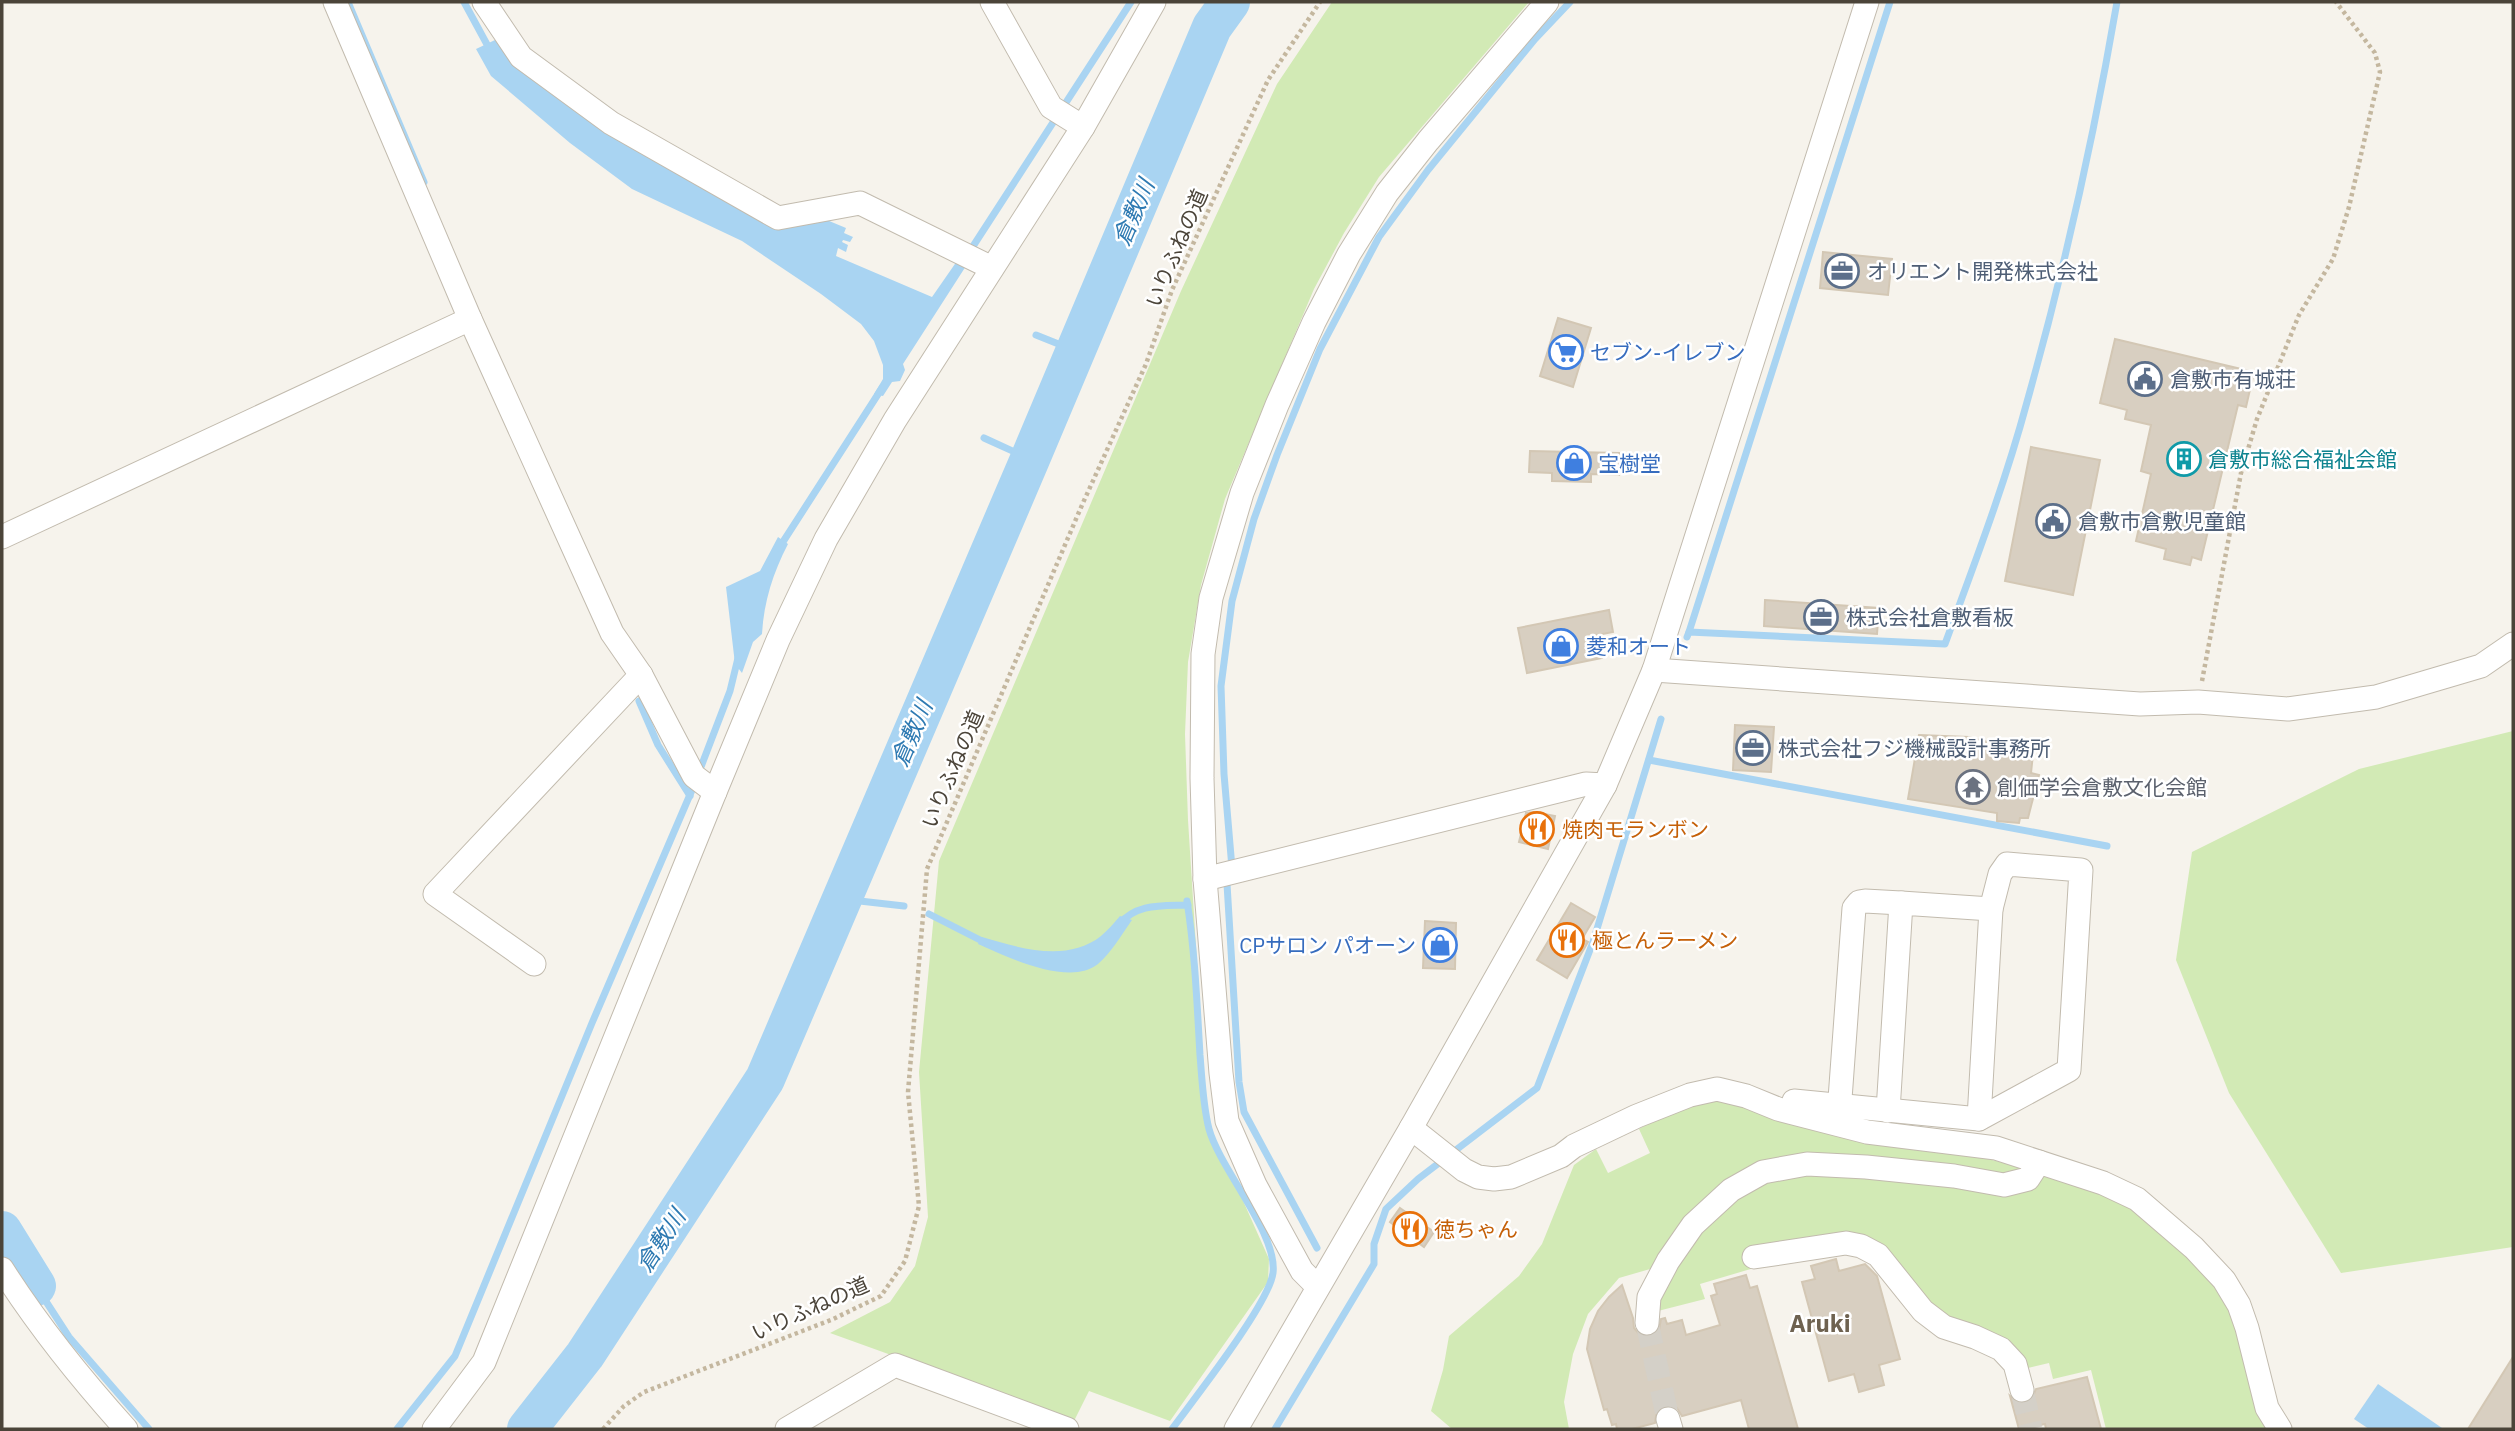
<svg xmlns="http://www.w3.org/2000/svg" width="2515" height="1431" font-family="'IBM Plex Sans','Noto Sans JP',sans-serif">
<rect width="100%" height="100%" fill="#f6f3ec"/>
<g fill="#d2eab5">
<path d="M1332,2H1529L1379,177L1344,233L1314,289L1225,499L1201,585L1188,662L1185,734L1188,820L1205,1089L1211,1129L1269,1259L1268,1282L1170,1421L1089,1391L1074,1421L830,1333L890,1302L915,1266L928,1217L919,1072L939,861L1181,291L1277,84Z"/>
<path d="M2513,731V1247L2341,1273L2229,1093L2176,960L2192,852L2359,769Z"/>
<path d="M1713,1096L1815,1131L1977,1156L2023,1168V1173L2009,1178L1751,1168L1657,1267L1619,1278L1588,1314L1573,1354L1564,1402L1569,1429H1452L1431,1411L1443,1370L1449,1336L1519,1276L1542,1244L1574,1165L1596,1149L1608,1173L1650,1153L1639,1129L1670,1112Z"/>
<path d="M1790,1174L2025,1187L2045,1175L2102,1192L2133,1209L2212,1279L2234,1312L2271,1429H2106L2091,1370L2053,1379L2049,1363L2024,1369L1938,1313L1883,1250H1751L1754,1268L1700,1284L1705,1299L1654,1312C1669,1262 1712,1208 1759,1184C1768,1179 1780,1177 1790,1174Z"/>
</g>
<g fill="#a9d4f2">
<path d="M495,40L616,137L747,209L822,218L846,228L844,233L853,237L850,242L843,240L842,242L848,245L846,252L838,248L836,256L932,297L957,261L966,266L903,364L905,370L900,381L892,382L883,396L874,394L883,379V365L874,341L861,324L821,294L742,241L632,189L570,143L491,76L476,49Z"/>
<path d="M778,537L788,544C773,573 764,601 762,634L753,642L742,673L735,664L726,587L760,571Z"/>
<path d="M1120,916L1132,920C1122,934 1111,953 1098,964C1070,987 1007,957 978,944L982,937C1019,948 1067,963 1101,936C1108,930 1114,923 1120,916Z"/>
<path d="M2378,1384L2442,1428V1429H2369L2354,1419Z"/>
</g>
<g fill="none" stroke-linecap="round" stroke-linejoin="round">
<g stroke="#a9d4f2" stroke-width="7">
<path d="M348,2L424,182"/>
<path d="M464,2L490,50"/>
<path d="M968,254L1131,2"/>
<path d="M1036,335L1076,351"/>
<path d="M984,438L1030,459"/>
<path d="M779,548L882,388"/>
<path d="M1689,632L1890,2"/>
<path d="M1687,637L1689,632L1945,644C1974,565 2005,484 2027,402C2064,271 2094,136 2117,2"/>
<path d="M639,701L658,745L690,796"/>
<path d="M1649,760L2107,846"/>
<path d="M699,772L730,691L738,658"/>
<path d="M1232,868L1224,774L1221,686L1232,601L1254,519L1277,455L1320,349L1379,237L1428,170L1535,39L1570,2"/>
<path d="M1228,879L1227,884L1239,1082L1244,1112L1317,1248"/>
<path d="M842,899L904,906"/>
<path d="M929,914L988,944"/>
<path d="M1118,925C1137,903 1161,906 1188,905"/>
<path d="M36,1286L69,1337L149,1429"/>
<path d="M397,1429L455,1356L592,1023L695,783"/>
<path d="M1172,1429C1194,1399 1269,1304 1273,1273C1278,1234 1220,1169 1209,1129C1203,1106 1202,1079 1200,1055C1197,1004 1195,952 1187,901"/>
<path d="M1275,1429L1374,1264V1244L1386,1209L1418,1179L1537,1088L1593,942L1661,719"/>
</g>
<g stroke="#a9d4f2" stroke-width="40">
<path d="M2,1231L36,1286"/>
<path d="M527,1429L585,1355L765,1079L1030,459L1212,27L1230,2"/>
</g>
</g>
<g fill="#d8cfc1" stroke="#d3c7b4" stroke-width="2">
<path d="M1823,252L1892,259L1888,295L1820,288Z"/>
<path d="M1558,318L1591,328L1573,387L1540,376Z"/>
<path d="M2115,339L2254,372L2246,407L2238,405L2201,560L2192,557L2190,565L2164,559L2166,549L2136,541L2151,474L2141,471L2151,425L2125,419L2127,410L2100,403Z"/>
<path d="M2031,447L2100,460L2073,595L2005,581Z"/>
<path d="M1530,451L1619,453V475L1591,474V482L1552,481V473L1529,472Z"/>
<path d="M1765,600L1879,608L1877,634L1764,626Z"/>
<path d="M1609,610L1613,632L1597,635L1602,658L1527,673L1518,628Z"/>
<path d="M1735,725L1774,727L1771,772L1733,770Z"/>
<path d="M1919,735L1969,737L2033,754L2031,773L2039,775L2028,818H2020L2019,823L1997,821V813L1908,799Z"/>
<path d="M1534,812L1555,816L1548,849L1519,842L1526,813Z"/>
<path d="M1571,903L1595,917L1582,939L1588,942L1567,978L1537,960Z"/>
<path d="M1425,921L1456,923L1455,969L1423,968Z"/>
<path d="M1400,1208L1434,1232L1424,1247L1390,1222Z"/>
<path d="M1836,1259L1839,1271L1865,1264L1877,1276L1900,1359L1879,1365L1884,1385L1859,1392L1854,1374L1829,1381L1802,1282L1815,1279L1811,1266Z"/>
<path d="M1746,1275L1750,1288L1757,1286L1798,1429H1749L1741,1400L1682,1416L1677,1408L1665,1405L1657,1410L1655,1423L1632,1429H1617L1616,1424L1612,1425L1607,1409L1604,1410L1587,1349L1590,1329L1598,1311L1609,1297L1622,1285L1633,1318L1634,1328L1640,1335L1647,1337L1654,1335L1659,1330L1661,1319L1665,1318L1667,1324L1682,1320L1686,1335L1720,1325L1711,1296L1717,1294L1714,1284Z"/>
<path d="M2513,1357V1429H2468Z"/>
<path d="M2087,1377L2101,1429H2046L2045,1424L2019,1429L2010,1396L2018,1403L2025,1404L2032,1399L2036,1389Z"/>
</g>
<g fill="none" stroke-linecap="round" stroke-linejoin="round">
<g stroke="#d4d0c8" stroke-width="23" stroke-dasharray="23 11" stroke-linecap="butt">
<path d="M1647,1323L1668,1419"/>
<path d="M2022,1390L2031,1429"/>
</g>
<g stroke="#c2bbae" stroke-width="25">
<g id="minor">
<path d="M335,2L470,319L612,633L641,675L694,776L715,792"/>
<path d="M484,2L521,57L611,123L778,218L860,203L992,268"/>
<path d="M992,2L1051,107L1083,127"/>
<path d="M2,537L470,319"/>
<path d="M1654,670L2140,704L2198,702L2288,709L2376,697L2481,666L2513,644"/>
<path d="M1205,879L1586,784L1605,785"/>
<path d="M534,964L435,894L641,675"/>
<path d="M1840,1099L1854,908L1859,902L1865,901L1901,903"/>
<path d="M1794,1101L1979,1119L2069,1070L2081,870L2007,864L2000,874L1991,909"/>
<path d="M1888,1111L1901,903L1991,909L1979,1119"/>
<path d="M1411,1128L1464,1170L1478,1177L1494,1179L1511,1177L1561,1156L1574,1146L1637,1116L1690,1095L1717,1089L1746,1096L1778,1109L1867,1132L1996,1148L2103,1183L2137,1199L2194,1248L2224,1280L2239,1305L2247,1328L2267,1408L2280,1429"/>
<path d="M1754,1257L1846,1243L1861,1246L1878,1255L1923,1311L1944,1327L1975,1337L2001,1349L2015,1364L2022,1390"/>
<path d="M2,1269C39,1327 80,1378 126,1429"/>
<path d="M1318,1287L1302,1271L1255,1185L1227,1121L1221,1073L1205,879L1202,778L1203,654L1211,598L1242,493L1277,405L1314,322L1349,254L1387,193L1428,141L1547,2"/>
<path d="M1647,1323L1649,1297L1668,1261L1693,1225L1731,1190L1763,1172L1807,1164L1866,1167L1954,1176L2004,1185L2028,1179L2039,1162"/>
<path d="M1668,1419L1671,1429"/>
<path d="M434,1429L484,1362L715,792L778,640L826,539L895,420L1083,127L1154,2"/>
<path d="M787,1429L895,1365L1067,1429"/>
<path d="M1236,1429L1411,1128L1605,785L1654,670L1867,2"/>
</g>
</g>
<g stroke="#c4b79f" stroke-width="4.5" stroke-dasharray="3.5 3.5" stroke-linecap="butt">
<path d="M2202,681L2241,473L2257,419L2299,315L2333,259L2349,207L2380,72L2375,53L2336,2"/>
<path d="M603,1429L624,1406L644,1392L831,1320L881,1296L905,1261L919,1206L908,1092L927,869L1082,505L1146,364L1172,290L1268,80L1320,2"/>
</g>
<use href="#minor" stroke="#fff" stroke-width="23"/>
</g>
<defs>
<g id="office-ring" transform="scale(1.75)"><circle r="9.5" fill="#fff" stroke="#5c6f8a" stroke-width="1.5"/><path d="M-6-3h4V-5.5h4V-3h4V5H-6ZM-1-4.5V-3h2v-1.5ZM-6 0V1H6V0Z" fill="#5c6f8a"/></g>
<g id="supermarket-ring" transform="scale(1.75)"><circle r="9.5" fill="#fff" stroke="#3f7fe0" stroke-width="1.5"/><path d="M-6-5.5h2.5l.6 2H6L4.5 2H-2.5L-4.4-4H-6ZM-1.5 3.2a1.3 1.3 0 1 0 .1 0ZM3 3.2a1.3 1.3 0 1 0 .1 0Z" fill="#3f7fe0"/></g>
<g id="civic-ring" transform="scale(1.75)"><circle r="9.5" fill="#fff" stroke="#5c6f8a" stroke-width="1.5"/><path d="M-.6-6.5H3V-4.5H.6V-3L4-1V1h2V6H-6V1h2V-1L-.6-3ZM-1.2 2.5V6h2.4V2.5Z" fill="#5c6f8a"/></g>
<g id="building-ring" transform="scale(1.75)"><circle r="9.5" fill="#fff" stroke="#0f9aa8" stroke-width="1.5"/><path d="M-4-6H4V6H1V3H-1V6H-4ZM-2.5-4.3h1.7v1.8h-1.7ZM.8-4.3h1.7v1.8H.8ZM-2.5-1h1.7V.8h-1.7ZM.8-1h1.7V.8H.8Z" fill="#0f9aa8"/></g>
<g id="shop-ring" transform="scale(1.75)"><circle r="9.5" fill="#fff" stroke="#3f7fe0" stroke-width="1.5"/><path d="M-5-2.5h2.3a2.7 3.5 0 0 1 5.4 0H5L5.5 6h-11ZM-1.5-2.5h3a1.5 2.3 0 0 0-3 0Z" fill="#3f7fe0"/></g>
<g id="temple-ring" transform="scale(1.75)"><circle r="9.5" fill="#fff" stroke="#6b7280" stroke-width="1.5"/><path d="M0-6L5-2H3V0L6.5 2.5H4V6H1.5V3h-3V6H-4V2.5H-6.5L-3 0V-2H-5Z" fill="#6b7280"/></g>
<g id="restaurant-ring" transform="scale(1.75)"><circle r="9.5" fill="#fff" stroke="#e8710a" stroke-width="1.5"/><path d="M-5-6h1v4h1v-4h1v4h1v-4h1v5L-1.5 .5V6h-2V.5L-5-1ZM5-6V6H3V1.5H1.5Q1.5-4 5-6Z" fill="#e8710a"/></g>
</defs>
<g fill-rule="evenodd">
<use href="#office-ring" x="1842" y="271"/>
<use href="#supermarket-ring" x="1566" y="352"/>
<use href="#civic-ring" x="2145" y="379"/>
<use href="#building-ring" x="2184" y="459"/>
<use href="#shop-ring" x="1574" y="463"/>
<use href="#civic-ring" x="2053" y="521"/>
<use href="#office-ring" x="1821" y="617"/>
<use href="#shop-ring" x="1561" y="646"/>
<use href="#office-ring" x="1753" y="748"/>
<use href="#temple-ring" x="1973" y="787"/>
<use href="#restaurant-ring" x="1537" y="829"/>
<use href="#restaurant-ring" x="1567" y="940"/>
<use href="#shop-ring" x="1440" y="945"/>
<use href="#restaurant-ring" x="1410" y="1229"/>
</g>
<g text-anchor="middle" dominant-baseline="central" stroke-width="5" stroke-linejoin="round" paint-order="stroke">
<g font-size="21" fill="#4b4439" stroke="#fff">
<text transform="translate(1176 248) rotate(-67)">いりふねの道</text>
<text transform="translate(952 769) rotate(-67)">いりふねの道</text>
<text transform="translate(810 1308) rotate(-24)">いりふねの道</text>
</g>
<g font-size="21" fill="#4e5e75" stroke="#fff" text-anchor="start">
<text x="1867" y="271">オリエント開発株式会社</text>
<text x="2170" y="379">倉敷市有城荘</text>
<text x="2078" y="521">倉敷市倉敷児童館</text>
<text x="1846" y="617">株式会社倉敷看板</text>
<text x="1778" y="748">株式会社フジ機械設計事務所</text>
</g>
<g font-size="21" fill="#366cbe" stroke="#fff" text-anchor="start">
<text x="1590" y="352">セブン-イレブン</text>
<text x="1598" y="463">宝樹堂</text>
<text x="1586" y="646">菱和オート</text>
<text x="1416" y="945" text-anchor="end">CPサロン パオーン</text>
</g>
<g font-size="21" fill="#0d838f" stroke="#fff" text-anchor="start">
<text x="2208" y="459">倉敷市総合福祉会館</text>
</g>
<g font-size="21" fill="#5b616d" stroke="#fff" text-anchor="start">
<text x="1997" y="787">創価学会倉敷文化会館</text>
</g>
<g font-size="21" fill="#c56008" stroke="#fff" text-anchor="start">
<text x="1562" y="829">焼肉モランボン</text>
<text x="1592" y="940">極とんラーメン</text>
<text x="1434" y="1229">徳ちゃん</text>
</g>
<g font-size="23" font-style="italic" fill="#2e7ab2" stroke="#fff">
<text transform="translate(1133 212) rotate(-67)">倉敷川</text>
<text transform="translate(911 733) rotate(-67)">倉敷川</text>
<text transform="translate(660 1240) rotate(-57)">倉敷川</text>
</g>
<g font-size="24" font-weight="bold" fill="#6e6250" stroke="#fff">
<text x="1820" y="1323">Aruki</text>
</g>
</g>
<rect width="2515" height="1431" fill="none" stroke="#4b4439" stroke-width="7"/>
</svg>
